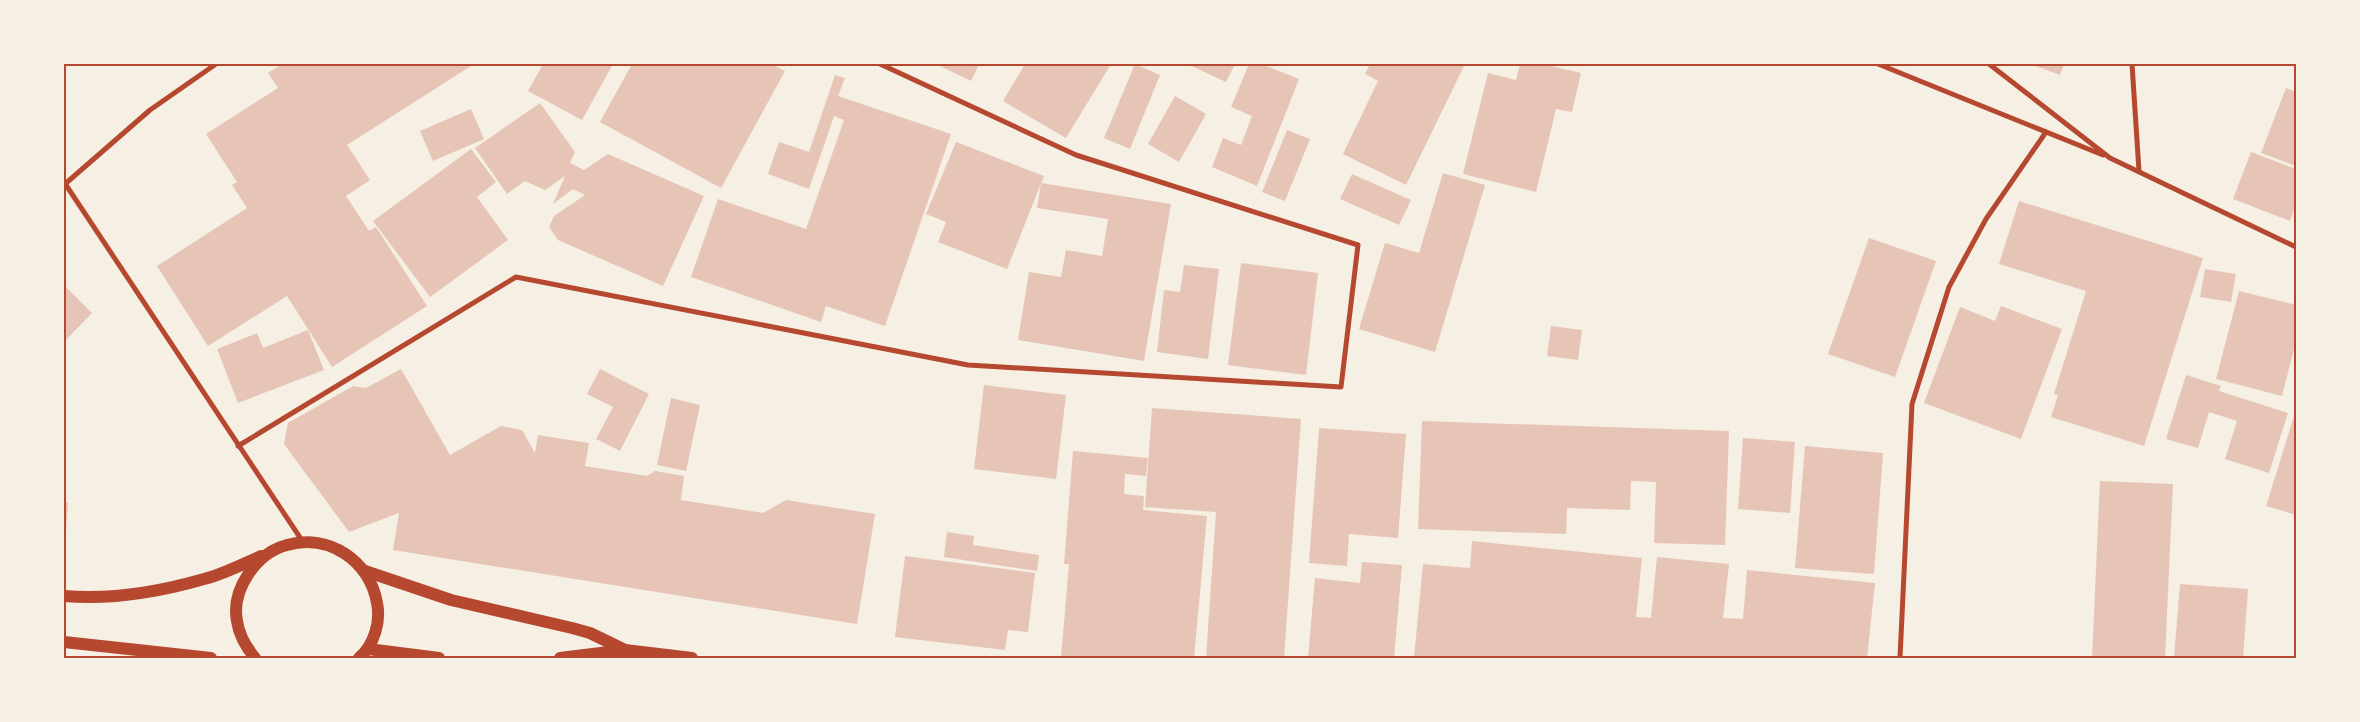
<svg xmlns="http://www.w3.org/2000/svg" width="2360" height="722" font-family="Rubik,sans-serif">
<rect width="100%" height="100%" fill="#f6efe4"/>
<g fill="#e6c5b7">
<path d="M282,64H474L347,145L370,180L346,196L369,231L376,227L427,306L332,367L287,296L208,346L157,266L247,208L232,185L237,182L206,134L278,88L268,73Z"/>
<path d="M543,64H613L582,120L528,91Z"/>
<path d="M632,64H771L785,71L721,188L600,122Z"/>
<path d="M936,64H979L971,81Z"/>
<path d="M1025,64H1111L1066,138L1003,101Z"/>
<path d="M1135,64L1160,75L1130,149L1104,138Z"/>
<path d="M1187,64H1235L1226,82Z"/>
<path d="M1249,64H1261L1299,79L1257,186L1212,167L1223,138L1241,145L1252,116L1231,107Z"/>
<path d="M1370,64H1465L1406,185L1343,154L1378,81L1365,74Z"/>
<path d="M1520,64H1542L1581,73L1572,112L1556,109L1536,192L1463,174L1488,73L1516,80Z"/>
<path d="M2030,64H2064L2060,75Z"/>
<path d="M835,75L845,78L838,96L951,134L885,326L826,306L821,322L691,277L718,199L806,229L844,120L834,116L809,189L768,174L779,142L809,152Z"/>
<path d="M2286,88L2296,92V166L2261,153Z"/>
<path d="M1175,96L1206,114L1179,162L1148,144Z"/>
<path d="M540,103L575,152L570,163L584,170L608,154L704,196L663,286L558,240L549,227L554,216L585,195L573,189L553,204L565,176L545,190L525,181L507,194L475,148Z"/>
<path d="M471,109L484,139L433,161L420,131Z"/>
<path d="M1287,130L1310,139L1285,201L1262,192Z"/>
<path d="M956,142L1044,176L1007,269L938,242L946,222L926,214Z"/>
<path d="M471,149L496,182L477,197L508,240L430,297L373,221Z"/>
<path d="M2251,152L2296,169V204L2290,221L2233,199Z"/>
<path d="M1443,173L1485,185L1435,352L1359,329L1385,243L1419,253Z"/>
<path d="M1352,174L1411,200L1399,225L1340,199Z"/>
<path d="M1041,183L1171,204L1144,361L1018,340L1029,272L1061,277L1066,250L1102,256L1108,219L1037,208Z"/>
<path d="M2019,201L2203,258L2144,446L2051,417L2058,395L2054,394L2086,291L1999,264Z"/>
<path d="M1869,238L1936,261L1895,377L1828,354Z"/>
<path d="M1241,263L1318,273L1306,375L1228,365Z"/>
<path d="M1184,265L1219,269L1208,359L1157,352L1164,290L1180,292Z"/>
<path d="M2205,269L2236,274L2231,302L2200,297Z"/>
<path d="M64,285L92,313L64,342Z"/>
<path d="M2239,291L2296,305V341L2282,396L2216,379Z"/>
<path d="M2001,306L2062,329L2021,439L1924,403L1960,307L1995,321Z"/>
<path d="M1551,326L1582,330L1578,360L1547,356Z"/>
<path d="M308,330L324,370L238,403L217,349L257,333L263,348Z"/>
<path d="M401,369L450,455L501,426L522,430L535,453L538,435L589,443L585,466L647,476L655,471L684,476L681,500L763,513L786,500L875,514L857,624L393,550L399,513L349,532L284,444L288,423L353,386L366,388Z"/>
<path d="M600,369L649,394L620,451L596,439L613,407L587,394Z"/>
<path d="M2186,375L2221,386L2219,391L2288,413L2269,473L2225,459L2237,421L2209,412L2198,448L2166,439Z"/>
<path d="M984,385L1066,395L1056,479L974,469Z"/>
<path d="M671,398L700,405L686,471L657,465Z"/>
<path d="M1152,408L1301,419L1284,658H1206L1216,512L1145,507Z"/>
<path d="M2296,410V515L2266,506Z"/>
<path d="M1422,421L1729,431L1725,545L1654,543L1656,482L1631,481L1630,510L1567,508L1566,534L1418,529Z"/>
<path d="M1319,428L1406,434L1398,538L1349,534L1347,566L1309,563Z"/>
<path d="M1743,438L1795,442L1790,513L1738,509Z"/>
<path d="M1805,446L1883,453L1874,574L1795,568Z"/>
<path d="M1073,451L1148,458L1146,476L1125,474L1124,494L1144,496L1143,510L1207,516L1194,658H1061L1069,564H1064Z"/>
<path d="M2100,481L2173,484L2165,658H2092Z"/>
<path d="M64,502L68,503L65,542H64Z"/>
<path d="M947,532L974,536L973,545L1039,555L1037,571L944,557Z"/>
<path d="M1472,541L1642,558L1636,617L1651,618L1657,557L1729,564L1723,618L1743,619L1747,570L1875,583L1867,658H1414L1423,564L1470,568Z"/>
<path d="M905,556L1035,573L1028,632L1008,630L1005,650L895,637Z"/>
<path d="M1362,562L1402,565L1394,658H1308L1315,578L1360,583Z"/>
<path d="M2180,584L2248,589L2243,658H2174Z"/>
</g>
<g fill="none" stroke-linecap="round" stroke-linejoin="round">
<g stroke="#b5482f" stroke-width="5">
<path d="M1878,64L2103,155"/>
<path d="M1989,64L2110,158L2296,247"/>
<path d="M2132,64L2139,171"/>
<path d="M64,182L303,542"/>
<path d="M65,184L150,110L216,64"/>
<path d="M238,446L516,277L968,365L1341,387L1358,245L1076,155L880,64"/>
<path d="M1900,658L1912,404L1949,287L1986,219L2046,132"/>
</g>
<g stroke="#b5482f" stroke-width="12">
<path d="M365,571L451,600L572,628L590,633L625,650"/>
<path d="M64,596C110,600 159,592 204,579C224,574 243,564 261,556"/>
<path d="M64,642L211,658"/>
<path d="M368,649L439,658"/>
<path d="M255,658C246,647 239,636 237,621C231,590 256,553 287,545C329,533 370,561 377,603C381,622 374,645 359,658"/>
<path d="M560,658L625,650L692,658"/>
</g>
</g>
<rect width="2360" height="722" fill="none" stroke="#f6efe4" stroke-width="130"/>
<rect x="65" y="65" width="2230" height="592" fill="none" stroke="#b5482f" stroke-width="2"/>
</svg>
